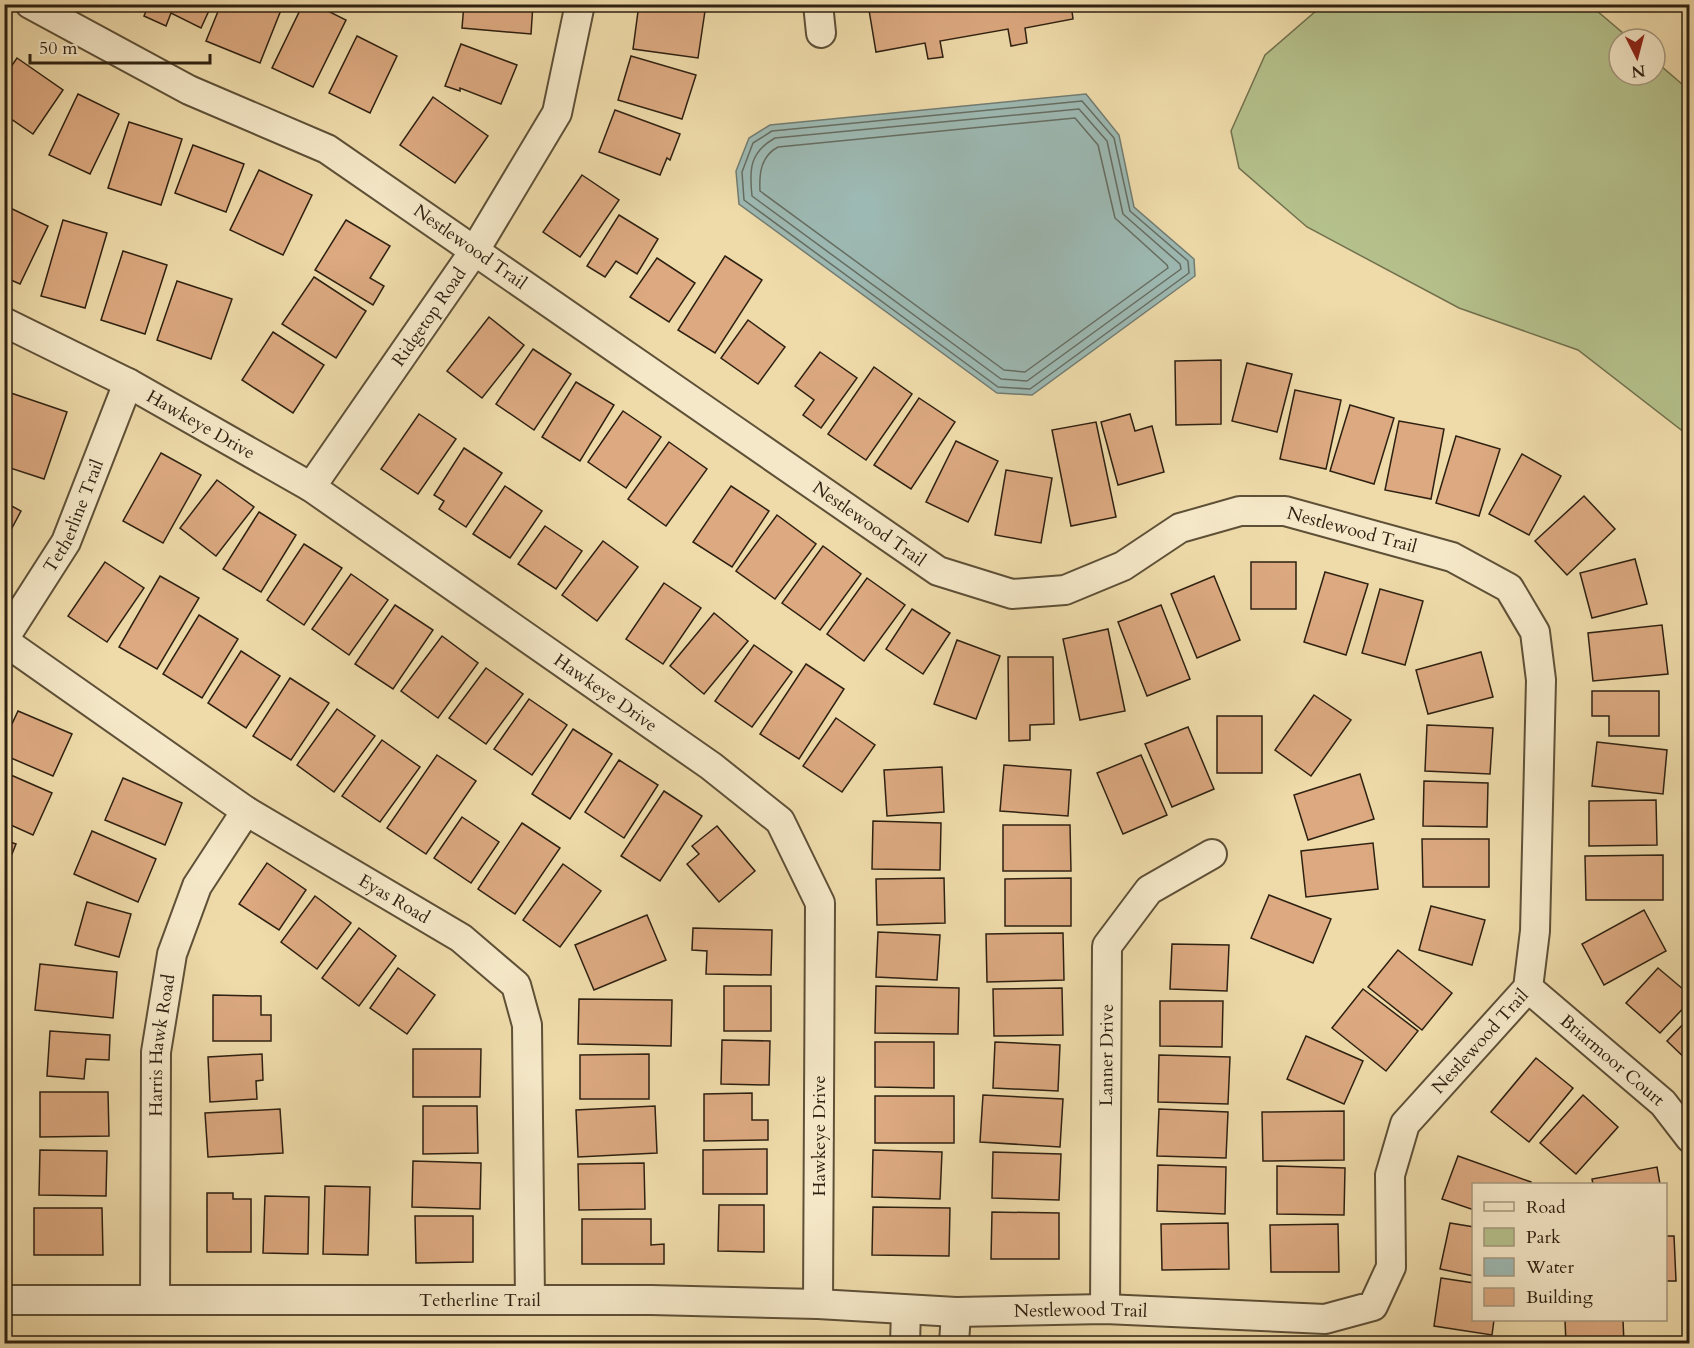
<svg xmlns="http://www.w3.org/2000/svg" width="1694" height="1348" font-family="Cardo,serif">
<rect width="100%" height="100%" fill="#efdbaa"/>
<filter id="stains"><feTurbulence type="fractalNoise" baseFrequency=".00333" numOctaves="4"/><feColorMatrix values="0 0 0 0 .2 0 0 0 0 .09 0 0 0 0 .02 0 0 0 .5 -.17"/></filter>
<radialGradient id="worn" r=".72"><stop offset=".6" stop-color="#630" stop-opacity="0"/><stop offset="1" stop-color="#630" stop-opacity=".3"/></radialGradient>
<path fill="#b5c18c" stroke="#72714e" stroke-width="1.5" d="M1324,4L1590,5L1630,39H1619V75H1655V61L1689,90V436L1578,350L1459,308L1307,227L1239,168L1231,131L1265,55Z"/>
<path fill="#9db9b3" stroke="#717c72" stroke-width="1.5" d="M1086,94L1119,135L1134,207L1194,259L1195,276L1032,395L997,393L739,204L736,171L749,138L770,125Z"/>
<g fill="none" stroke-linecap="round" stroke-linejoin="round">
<g stroke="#666d62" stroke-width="1.5">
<path d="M1082,101L1114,138L1130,211L1188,261L1189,273L1030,389L998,387L744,200L742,172L753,143L772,131Z"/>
<path d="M1079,109L1107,141L1123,214L1180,264L1181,269L1027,381L1001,379L752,196C749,169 750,152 775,138Z"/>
<path d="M1075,118L1098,145L1115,218L1167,265L1168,268L1025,372L1004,370L760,191C759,173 761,156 778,147Z"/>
</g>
</g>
<g fill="#dca980" stroke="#2e2111" stroke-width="1.5">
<path d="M149,4H212L201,28L171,13L166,26L144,16Z"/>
<path d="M221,4L283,5L260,63L206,41Z"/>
<path d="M303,4H314L346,20L313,87L272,68Z"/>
<path d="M464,4H533L531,34L462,28Z"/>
<path d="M639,4L705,11L698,58L633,49Z"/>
<path d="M868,4H1071L1073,19L1025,28L1027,43L1011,46L1008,29L940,41L943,57L928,59L925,43L876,52Z"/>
<path d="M357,36L397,56L370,113L329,93Z"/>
<path d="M461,44L517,65L501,104L460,88V91L445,86Z"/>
<path d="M631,56L696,75L682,119L618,100Z"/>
<path d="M17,58L63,90L33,134L4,114V77Z"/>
<path d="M78,94L119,114L90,174L49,155Z"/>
<path d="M433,97L488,136L455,183L400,145Z"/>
<path d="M615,110L680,134L670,160L667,158L660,175L599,152Z"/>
<path d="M129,122L182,139L161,205L108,188Z"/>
<path d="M193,145L244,164L226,212L175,193Z"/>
<path d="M259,170L312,195L283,255L230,230Z"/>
<path d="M582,175L619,200L580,257L543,232Z"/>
<path d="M4,205L48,226L20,284L4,277Z"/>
<path d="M619,215L658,239L637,274L616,261L605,277L587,266Z"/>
<path d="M63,220L107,233L85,308L41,296Z"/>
<path d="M346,220L390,246L370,278L384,286L373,305L315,270Z"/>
<path d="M123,251L167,265L145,334L101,320Z"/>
<path d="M725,256L762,280L715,353L678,330Z"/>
<path d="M657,258L695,283L669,322L630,297Z"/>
<path d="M314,277L366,311L336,358L282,324Z"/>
<path d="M177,281L232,299L211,359L157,340Z"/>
<path d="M489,317L524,345L482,398L447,371Z"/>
<path d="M748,320L785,347L758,384L721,358Z"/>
<path d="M273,332L324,365L293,413L242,380Z"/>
<path d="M533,349L571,374L534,430L496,404Z"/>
<path d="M820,352L857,378L821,428L803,415L814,400L795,386Z"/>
<path d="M1221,360V424L1176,425L1175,361Z"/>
<path d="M1247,363L1292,374L1277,432L1232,421Z"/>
<path d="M874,367L912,394L866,460L828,434Z"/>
<path d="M576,382L614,405L580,461L542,437Z"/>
<path d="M1295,390L1341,400L1326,469L1280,459Z"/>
<path d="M11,393L67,412L44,479L4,466V413Z"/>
<path d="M919,398L955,422L911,489L874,465Z"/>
<path d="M1350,405L1394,418L1374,484L1330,471Z"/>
<path d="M623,411L661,437L626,488L588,462Z"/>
<path d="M419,414L456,439L418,494L381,469Z"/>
<path d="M1130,414L1135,431L1152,426L1164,472L1118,485L1101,422Z"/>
<path d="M1399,421L1444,429L1431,499L1385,490Z"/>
<path d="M1096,422L1116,517L1071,526L1052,430Z"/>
<path d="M1456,436L1500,449L1479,516L1436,503Z"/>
<path d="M956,441L998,461L968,522L926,502Z"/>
<path d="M669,442L707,469L666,526L628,499Z"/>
<path d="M464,448L502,473L466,527L439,509L444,501L434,495Z"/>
<path d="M161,453L201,475L163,543L123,521Z"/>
<path d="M1522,454L1561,476L1529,535L1489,514Z"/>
<path d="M1006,470L1052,478L1041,543L995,535Z"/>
<path d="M217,480L254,507L216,556L180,528Z"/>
<path d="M505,486L542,511L510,558L473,534Z"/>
<path d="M731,486L769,511L732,567L693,542Z"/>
<path d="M1584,496L1615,529L1567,575L1535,541Z"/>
<path d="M4,502L21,511L4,543Z"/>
<path d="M259,512L296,535L261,592L223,569Z"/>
<path d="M777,515L816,544L775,599L736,571Z"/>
<path d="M545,526L582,551L556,589L518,564Z"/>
<path d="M603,541L638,567L597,621L562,595Z"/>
<path d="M304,544L342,568L304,625L267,600Z"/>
<path d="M823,546L861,574L820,630L782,603Z"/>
<path d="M1635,559L1647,604L1592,618L1580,573Z"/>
<path d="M105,562L144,588L107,642L68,616Z"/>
<rect x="1251" y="562" width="45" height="47"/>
<path d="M1325,572L1368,584L1346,655L1304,642Z"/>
<path d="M351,574L388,600L349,655L312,629Z"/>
<path d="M160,576L199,598L157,669L119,647Z"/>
<path d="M1214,576L1240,640L1197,658L1171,594Z"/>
<path d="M867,578L905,605L864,661L827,634Z"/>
<path d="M664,583L701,608L663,664L626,639Z"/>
<path d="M1380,589L1423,601L1405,665L1362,653Z"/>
<path d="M395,605L433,630L393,689L355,664Z"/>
<path d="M1161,605L1190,679L1147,696L1118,622Z"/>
<path d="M912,609L950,633L923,674L886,649Z"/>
<path d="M714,613L748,641L704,694L670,666Z"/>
<path d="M199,615L238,639L202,698L163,674Z"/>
<path d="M1662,625L1668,674L1593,681L1588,633Z"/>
<path d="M1108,629L1125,711L1080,720L1063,639Z"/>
<path d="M442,636L478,663L438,718L401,691Z"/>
<path d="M957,640L1000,656L976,719L934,704Z"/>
<path d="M754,645L792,672L752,727L715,701Z"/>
<path d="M241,651L280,676L246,728L208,703Z"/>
<path d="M1481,652L1493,697L1428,714L1416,670Z"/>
<path d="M1008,657H1053L1054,724L1030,725V740L1009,741Z"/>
<path d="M806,664L844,689L799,759L760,734Z"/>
<path d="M486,668L523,694L486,744L449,718Z"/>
<path d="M290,678L329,703L291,760L253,736Z"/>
<path d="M1592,691H1659V736H1609V716H1592Z"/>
<path d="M1314,695L1351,720L1311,776L1275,750Z"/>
<path d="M529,699L567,725L532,775L494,749Z"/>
<path d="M337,709L375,736L334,792L297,765Z"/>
<path d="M18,711L72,734L53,776L4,755V741Z"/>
<rect x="1217" y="716" width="45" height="57"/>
<path d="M836,718L875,745L842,792L803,766Z"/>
<path d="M1427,725L1493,728L1490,774L1425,771Z"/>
<path d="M1188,727L1214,789L1172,807L1145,744Z"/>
<path d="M573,729L612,754L570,819L532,794Z"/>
<path d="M382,740L420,767L380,822L342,796Z"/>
<path d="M1597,742L1667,750L1663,794L1592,786Z"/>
<path d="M437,755L476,781L426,854L387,828Z"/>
<path d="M1141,755L1167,815L1123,834L1097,773Z"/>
<path d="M619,760L658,785L624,838L585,812Z"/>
<path d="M1004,765L1071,770L1068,816L1000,811Z"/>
<path d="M942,767L944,812L887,816L884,770Z"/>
<path d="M4,772L52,793L33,835L4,822Z"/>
<path d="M1360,774L1374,819L1308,840L1294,795Z"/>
<path d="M123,778L182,803L165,845L105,820Z"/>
<path d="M1424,781L1488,783L1487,827L1423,826Z"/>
<path d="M664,791L702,816L660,881L621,856Z"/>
<path d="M1656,800L1657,845L1589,846V801Z"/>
<path d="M462,817L499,842L471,883L434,858Z"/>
<path d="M873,821L941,823L940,870L872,869Z"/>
<path d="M522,823L560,848L515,914L478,889Z"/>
<path d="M1003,825H1070L1071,871H1003Z"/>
<path d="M717,826L755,871L719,902L687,864L699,854L692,846Z"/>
<path d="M92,831L156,859L138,902L74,874Z"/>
<path d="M1422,839H1489V887H1423Z"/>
<path d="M4,840L16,844L4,874Z"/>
<path d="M1373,843L1378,889L1306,897L1301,851Z"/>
<path d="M1663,855V900H1586L1585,856Z"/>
<path d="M267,863L306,890L279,930L239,904Z"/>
<path d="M563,864L601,891L560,947L523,920Z"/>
<path d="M944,878L945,923L877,925L876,879Z"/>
<path d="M1071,878V926H1005V879Z"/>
<path d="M1269,895L1331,919L1313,963L1251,938Z"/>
<path d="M315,896L351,923L317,969L281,942Z"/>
<path d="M87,902L131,914L119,957L75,945Z"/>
<path d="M1431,906L1485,920L1472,965L1419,950Z"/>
<path d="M1644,910L1666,951L1604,985L1582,944Z"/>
<path d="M647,915L666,960L594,990L575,945Z"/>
<path d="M359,928L396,956L359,1006L322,978Z"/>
<path d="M693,928L772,930L771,975L706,974L707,951L692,950Z"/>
<path d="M878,932L940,935L937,980L876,977Z"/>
<path d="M1063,933L1064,980L987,982L986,934Z"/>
<path d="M1172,944L1229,945L1227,991L1170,989Z"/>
<path d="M1398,950L1452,993L1422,1030L1368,987Z"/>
<path d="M40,964L117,972L113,1018L35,1010Z"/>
<path d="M398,968L435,995L407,1034L370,1008Z"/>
<path d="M1658,968L1690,995V1001L1660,1033L1626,1003Z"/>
<rect x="724" y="986" width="47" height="45"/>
<path d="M876,986L959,988L958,1034L875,1033Z"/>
<path d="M1062,988L1063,1035L994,1036L993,989Z"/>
<path d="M1363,989L1418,1031L1386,1071L1332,1028Z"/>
<path d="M213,995L261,996V1015H271V1041H213Z"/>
<path d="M579,999L672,1000L671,1046L578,1044Z"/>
<path d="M1160,1001H1223L1222,1047L1160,1046Z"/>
<path d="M1690,1017V1063L1667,1041Z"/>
<path d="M50,1031L110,1035L109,1060L86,1059L84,1079L47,1076Z"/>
<path d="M1306,1036L1363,1061L1344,1104L1287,1079Z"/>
<path d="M722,1040L770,1041L769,1085L721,1084Z"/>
<path d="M875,1042H934V1088L875,1087Z"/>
<path d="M995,1042L1060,1045L1058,1091L993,1088Z"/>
<path d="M413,1049H481L480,1097H413Z"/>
<path d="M262,1054L263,1080L256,1081L257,1099L210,1102L208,1057Z"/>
<path d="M649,1054V1099H580V1055Z"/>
<path d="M1159,1055L1230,1057L1228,1104L1158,1102Z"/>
<path d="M1536,1058L1573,1088L1529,1142L1491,1112Z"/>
<path d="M40,1092H108L109,1136L40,1137Z"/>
<path d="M752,1093V1120H768V1140L704,1141V1094Z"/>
<path d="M983,1095L1063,1099L1060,1147L980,1142Z"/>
<path d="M1583,1095L1618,1127L1576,1174L1540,1143Z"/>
<rect x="875" y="1096" width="79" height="47"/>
<path d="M423,1106H477L478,1153L423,1154Z"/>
<path d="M655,1106L657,1153L578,1157L576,1110Z"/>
<path d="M280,1109L283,1153L208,1157L205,1113Z"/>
<path d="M1159,1109L1228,1112L1226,1158L1157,1156Z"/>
<path d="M1344,1111V1160L1263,1161L1262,1112Z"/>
<path d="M767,1149V1194H703V1150Z"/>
<path d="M40,1150L107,1151L106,1196L39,1195Z"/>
<path d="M873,1150L942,1152L940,1199L872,1197Z"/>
<path d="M993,1152L1061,1154L1059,1200L992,1198Z"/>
<path d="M1458,1156L1531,1182L1530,1184H1474V1210L1442,1199Z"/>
<path d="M413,1161L481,1163L480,1209L412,1207Z"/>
<path d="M644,1163L645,1209L579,1210L578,1164Z"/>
<path d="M1158,1165L1226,1167L1225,1214L1157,1211Z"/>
<path d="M1277,1166L1345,1168L1344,1215L1277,1214Z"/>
<path d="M1657,1167L1660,1184H1593L1592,1179Z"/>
<path d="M325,1186L370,1187L368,1255L323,1254Z"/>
<path d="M207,1193H233V1199H251V1252H207Z"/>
<path d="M265,1196L309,1197L308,1254L263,1253Z"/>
<path d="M719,1205H764V1252L718,1251Z"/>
<path d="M873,1207L950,1208L949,1256L872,1255Z"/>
<path d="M34,1208H102L103,1255H34Z"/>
<path d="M992,1212L1059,1213V1259H991Z"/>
<path d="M415,1216H473V1262L416,1263Z"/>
<path d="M582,1219H651V1245L664,1244V1264H582Z"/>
<path d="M1228,1223L1229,1269L1162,1270L1161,1224Z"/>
<path d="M1450,1223L1474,1227V1276L1440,1269Z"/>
<path d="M1338,1224L1339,1272H1271L1270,1225Z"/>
<path d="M1666,1236H1674L1676,1281H1666Z"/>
<path d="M1441,1278L1474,1283V1320H1494L1492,1335L1434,1326Z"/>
<path d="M1565,1320H1623L1624,1344H1566Z"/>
</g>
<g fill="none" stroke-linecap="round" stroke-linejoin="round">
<g stroke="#5e5037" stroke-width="32">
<g id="minor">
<path d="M818,4L821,33"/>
<path id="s1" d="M4,322L128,383L311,487L711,766L780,821L820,903L818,1304"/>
<path id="s2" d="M311,487L475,250L557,113L580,4"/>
<path id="s3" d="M4,639L66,542L128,383"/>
<path id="s4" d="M4,641L246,811L461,938L516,985L527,1025L530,1300"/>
<path id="s5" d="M1528,988L1663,1103L1690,1138"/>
<path id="s6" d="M4,1300H651L818,1304L956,1312L1105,1309L1325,1319L1373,1306L1391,1267L1390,1175L1405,1124L1528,988L1535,931L1541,680L1535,632L1509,588L1452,557L1285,511H1240L1180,528L1123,566L1065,590L1012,594L938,571L327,149L189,90L30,4"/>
<path id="s7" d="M155,1300L156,1052L172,954L197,886L246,811"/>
<path id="s8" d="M1105,1309L1107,946L1149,890L1212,854"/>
<path d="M905,1344L906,1310"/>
<path d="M954,1344L956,1312"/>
</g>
</g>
<use href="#minor" stroke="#f5e8c8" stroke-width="28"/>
</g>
<g text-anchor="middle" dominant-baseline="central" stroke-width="5" stroke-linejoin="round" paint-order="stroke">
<g font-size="18" fill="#2e2111" stroke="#f5e8c8">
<text transform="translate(470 247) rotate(35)">Nestlewood Trail</text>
<text stroke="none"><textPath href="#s2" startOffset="207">Ridgetop Road</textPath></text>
<text stroke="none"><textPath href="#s1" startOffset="222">Hawkeye Drive</textPath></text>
<text stroke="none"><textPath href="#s3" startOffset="142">Tetherline Trail</textPath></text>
<text transform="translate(869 524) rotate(35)">Nestlewood Trail</text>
<text transform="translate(1352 530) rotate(15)">Nestlewood Trail</text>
<text stroke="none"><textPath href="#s1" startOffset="708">Hawkeye Drive</textPath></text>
<text stroke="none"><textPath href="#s4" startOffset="468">Eyas Road</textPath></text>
<text stroke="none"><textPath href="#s6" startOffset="1671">Nestlewood Trail</textPath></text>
<text stroke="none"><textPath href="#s7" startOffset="255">Harris Hawk Road</textPath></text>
<text stroke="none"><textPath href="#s8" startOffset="254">Lanner Drive</textPath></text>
<text stroke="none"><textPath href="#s5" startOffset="111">Briarmoor Court</textPath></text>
<text transform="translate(819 1136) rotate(-90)">Hawkeye Drive</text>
<text stroke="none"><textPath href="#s6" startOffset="476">Tetherline Trail</textPath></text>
<text stroke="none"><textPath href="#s6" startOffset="1077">Nestlewood Trail</textPath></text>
</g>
</g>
<rect width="1694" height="1348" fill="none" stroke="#efdbaa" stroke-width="24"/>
<rect x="6" y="6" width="1682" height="1336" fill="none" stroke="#2e2111" stroke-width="3"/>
<rect x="12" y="12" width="1670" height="1324" fill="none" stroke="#2e2111" stroke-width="1.5"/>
<rect x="1472" y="1183" width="195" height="138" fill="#f5e8c8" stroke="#a5987f" stroke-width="1.5"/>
<rect x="1484" y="1202" width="30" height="9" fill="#f5e8c8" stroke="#a5987f" stroke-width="1.5"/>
<text x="1526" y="1213" font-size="18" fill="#2e2111">Road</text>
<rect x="1484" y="1228" width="30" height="18" fill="#b5c18c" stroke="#a5987f" stroke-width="1.5"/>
<text x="1526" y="1243" font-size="18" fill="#2e2111">Park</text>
<rect x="1484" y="1258" width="30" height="18" fill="#9db9b3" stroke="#a5987f" stroke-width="1.5"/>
<text x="1526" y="1273" font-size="18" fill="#2e2111">Water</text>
<rect x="1484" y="1288" width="30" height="18" fill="#dca980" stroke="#a5987f" stroke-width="1.5"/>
<text x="1526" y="1303" font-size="18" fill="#2e2111">Building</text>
<g transform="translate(1637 57) rotate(174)"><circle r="28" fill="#f5e8c8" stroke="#a5987f" stroke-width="1.5"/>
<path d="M0-4.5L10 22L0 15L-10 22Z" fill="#8f2418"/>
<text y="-9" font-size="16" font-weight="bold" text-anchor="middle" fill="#2e2111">N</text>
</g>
<path d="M30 54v9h180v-9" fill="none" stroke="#2e2111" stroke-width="3"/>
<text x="39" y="54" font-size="18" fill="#2e2111" stroke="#f5e8c8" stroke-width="4.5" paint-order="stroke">50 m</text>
<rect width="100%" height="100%" filter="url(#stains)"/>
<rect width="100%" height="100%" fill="url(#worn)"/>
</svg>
